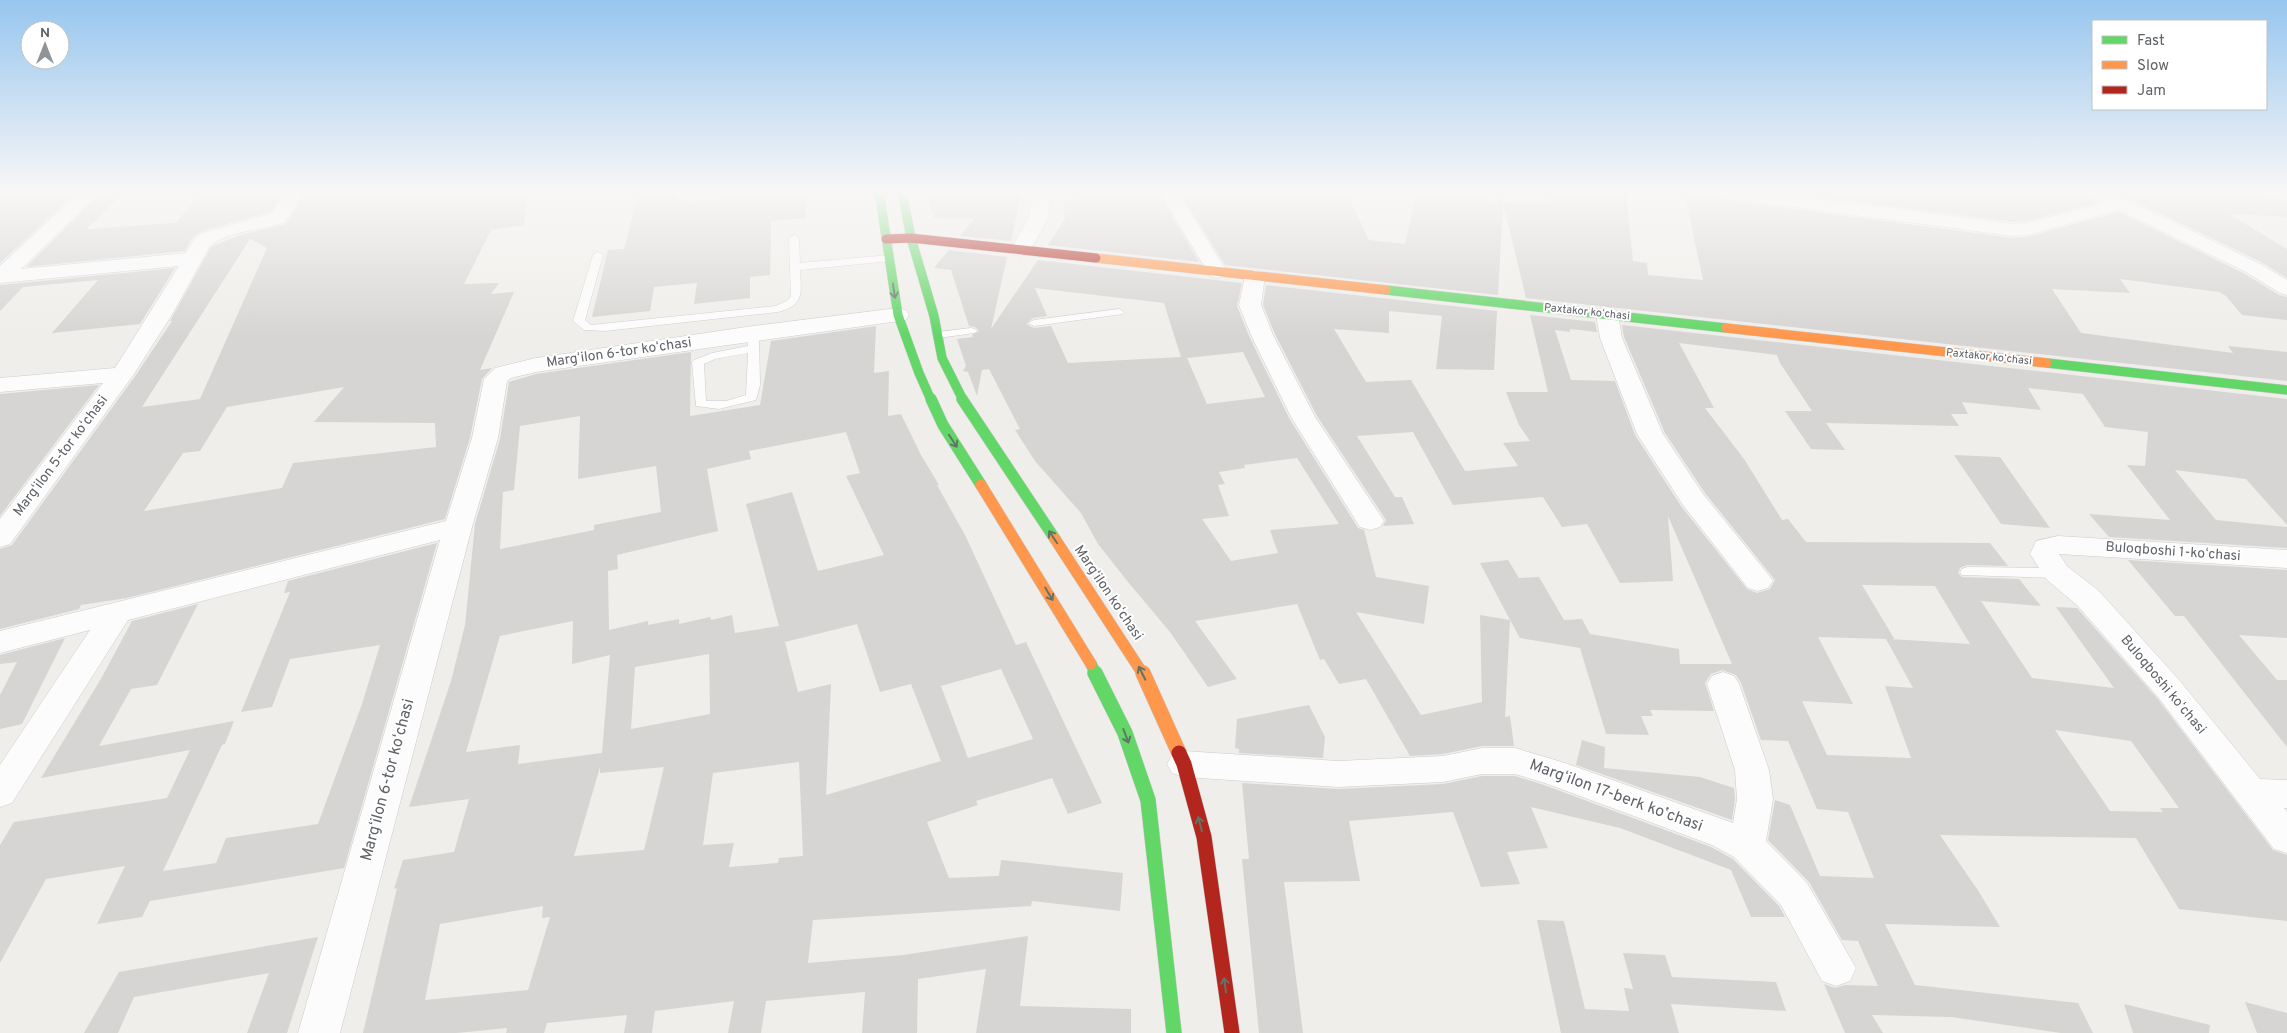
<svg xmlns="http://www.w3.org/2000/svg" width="2287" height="1033" font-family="Overpass,sans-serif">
<rect width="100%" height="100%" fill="#efeeea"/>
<g fill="#d6d5d3" fill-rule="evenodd">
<path d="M0,191H78L0,263Z"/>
<path d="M103,191H122L113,200H117L86,229L175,223L205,191H285L270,212L202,231L192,238L185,251L26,267Z"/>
<path d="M307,191H337V199L381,195L383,191H527L524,225L491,230L464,284L499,283L491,294L514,292L480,370L492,368L482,379L470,438L445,519L127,598L81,605L79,609L0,629V549L12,545L136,375L172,321H170L211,247L237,236L286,224ZM250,239L267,248L200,399L142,407ZM344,387L314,422L435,423L436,447L293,463L282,488L144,511L183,453L200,451L227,407Z"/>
<path d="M677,191L676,200L687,199L686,202L763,196L764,191H806V218L771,221L770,275L750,277V298L694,304L697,283L654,287L650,311L592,317L608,250L624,249L639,192Z"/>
<path d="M926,191H1022L1011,241L960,236L974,219L934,218Z"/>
<path d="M1099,191H1157L1199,262L1048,245L1065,219L1063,200L1100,198Z"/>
<path d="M1179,191H1190L1192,194L1252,191H1346L1369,240L1405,244L1417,191H1481L1490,203L1500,200L1495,191H1505L1501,202L1550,203L1551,191H1626L1633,261L1647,263L1648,275L1703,280L1684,191H1706L1709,197L1717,199L2013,238L2027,237L2119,212L2245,274L2279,295L2287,297V320L2242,315L2226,296L2219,292L2120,279L2130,293L2052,289L2081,333L2233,353L2228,346L2287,352V381L1526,298L1503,203L1498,295L1225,265Z"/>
<path d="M1775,191H1811L1850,196L1849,191H2083L2086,197L2099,202L2027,221L2013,222Z"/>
<path d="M2114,191L2228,192L2245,193L2248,197L2287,201V217L2229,214L2287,249V278L2261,262Z"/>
<path d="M949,250L1007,257L991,329L1038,260L1242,283L1237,306L1249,336L1289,418L1358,528L1364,530L1376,577L1429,586L1424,624L1356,612L1421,715L1482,702L1480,615L1510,620L1480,563L1508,560L1519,578L1539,577L1564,620L1582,619L1590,634L1679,649L1680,664H1732L1668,516L1673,581L1620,583L1587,524L1562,527L1543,497L1453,505L1413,432L1357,436L1395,497H1402L1414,524L1383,526L1386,520L1317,416L1275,334L1263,305L1266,285L1497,311L1494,370L1436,369L1442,316L1389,311V333L1334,329L1366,382L1411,380L1465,471L1518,466L1503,443L1530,441L1519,425L1506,392H1548L1530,315L1595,322L1597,332L1570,329V332L1555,330L1571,380L1615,381L1635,435L1681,506L1747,589L1757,593L1770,589L1775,580L1705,493L1665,433L1624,337L1622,325L2287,399V525L2246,479L2175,470L2216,520L2287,527V548L2109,537L2089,514L2170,520L2127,465L2145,466L2148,432L2105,427L2083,394L2028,388L2041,410L1962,402L1968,414H1951L1959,426L1826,423L1845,450L1811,449L1785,411H1812L1780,363L1777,355L1679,343L1714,408H1705L1744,459L1782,520L1788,519L1806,542L1990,543L2008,566L1967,565L1960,568L1958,573L1962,577L2019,579L2041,606L1981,601L2032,678L2114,688L2056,607L2077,608L2157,698L2273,850L2287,855V921L2179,909L2136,838L1940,835L1979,892L2000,927L1885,924L1915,985L2078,1003L2093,1033H2061L1951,1017L1872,1015L1883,1033H1845L1824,984L1835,988L1845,985L1878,986L1858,941L1842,940L1809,882L1768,840L1775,800L1790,805L1820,876L1874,878L1848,812L1817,809L1788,741L1761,740L1741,683L1736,675L1722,670L1711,674L1705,683L1714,711L1650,710L1653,716H1641L1649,735L1606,734L1580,648L1520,638L1510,620L1505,717L1510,716L1514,746H1482L1443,754L1410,756L1366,679L1339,684L1324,659L1320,660L1297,604L1195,621L1237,679L1208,687L1170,632L1128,582L1098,544L1081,513L1035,461L1015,430L1020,429L989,369L982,370L977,396L968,372L963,371L966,366L957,339L973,337L972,335L979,331L975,327L969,326L951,270L934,268ZM1035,288L1164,303L1181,357L1068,363L1051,326L1034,328L1026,324L1033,318L1047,316ZM1243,352L1265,397L1207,404L1187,358ZM1297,458L1339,524L1270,530L1278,553L1231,561L1202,519L1229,516L1218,485L1225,484L1219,472L1245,468L1244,465ZM1862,585L1935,586L1970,644L1891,639L1895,640ZM1818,637L1886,639L1913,688L1885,686L1911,758L1827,755L1802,701L1853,704ZM2055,730L2131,741L2179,808H2160L2163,812L2110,811Z"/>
<path d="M175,268L140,324L52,333L98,280L23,287L0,311V285Z"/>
<path d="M876,326L874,373L889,371L888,416L901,414L921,455L939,485H937L965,535L1016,645L1026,642L1102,803L1068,814L1052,778L976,801L978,805L927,822L949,878L999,876L1001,860L1123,873L1120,911L1032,901L1031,906L813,920L808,963L903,955L1028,936L1020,1006L1131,1009V1033H976L986,969L918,979L917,1033H862L865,992L766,1001L761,1033H728L734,1001L655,1011L652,1033H624L627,1015L547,1023L544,1033H506L507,1028L457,1033H363L397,888L394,889L403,860L454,852L469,799L409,807L451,681L465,625L475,524L500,439L509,382L536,374L691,352L690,416L760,405L771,341ZM580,416L578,479L656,466L661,512L594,525V530L500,549L503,492L514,490L520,426ZM846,432L860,473L846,476L884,555L818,571L792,492L746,504L779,626L735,633L732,615L711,620L710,617L679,624V619L648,625V621L609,630L608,571L618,569L617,555L718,531L707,469L751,459L749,451ZM573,621L572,664L610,655L602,753L518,764L520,745L466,752L500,636ZM857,624L880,692L911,684L941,761L826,795L831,684L798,692L785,642ZM709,654L710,714L631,729L635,667ZM1001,669L1033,739L968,758L941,686ZM799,762L803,856L779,858L778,863L729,867L734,843L703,845L713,773ZM600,767V773L664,767L644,850L574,856ZM543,906L542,918L550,917L528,990L425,1000L440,924Z"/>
<path d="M99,385L0,516V394Z"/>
<path d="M1954,455L2000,457L2050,528L2001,524Z"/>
<path d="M437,543L344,868L150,901L142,917L97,924L125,866L46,879L0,963V845L14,822L167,798L190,750L41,778L102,677L132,621L198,604L157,685L131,689L99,746L234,721L225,744L222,745L163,871L216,863L226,838L318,824L362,704L380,645L290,659L272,707L241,712L290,592L284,593L288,581Z"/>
<path d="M2128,560L2287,570V638L2239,635L2277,680H2287V747L2184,616H2175Z"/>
<path d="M65,638L22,724L0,729V695L17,662L0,664V655Z"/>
<path d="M1309,705L1325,737L1323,758L1239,753V749L1235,748L1237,719Z"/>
<path d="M1582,740L1605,747L1604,768L1700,777L1734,788L1735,799L1732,820L1576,765Z"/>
<path d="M1482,776H1515L1544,785L1711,847L1733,859L1779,906L1785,917H1751L1731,870L1620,828L1531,807L1548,848L1507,852L1520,884L1481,887L1453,812L1349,821L1360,881L1284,882L1303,1033H1259L1242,859H1249L1242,783L1338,789L1443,784Z"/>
<path d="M1537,920L1564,921L1585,1009L1629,1011L1624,988L1633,989L1623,953L1665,955L1672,977L1776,982L1786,1011L1671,1004L1679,1033H1561Z"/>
<path d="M318,937L287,1033H247L269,973L134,997L118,1033H84L119,972Z"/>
<path d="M2245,1002L2287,1013V1033H2257Z"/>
<path d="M2124,1004L2210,1025L2209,1033H2133Z"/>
</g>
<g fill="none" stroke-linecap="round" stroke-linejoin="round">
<g stroke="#cbcccc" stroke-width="1">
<g id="lane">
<path d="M1483,191H1493L1498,199L1490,201Z"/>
<path d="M794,235L799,238L800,263L890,255L895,258L890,261L800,270C801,293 805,305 778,312L605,331L584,330L573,321L593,255L598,252L603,255L585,320L591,325L776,306L788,300L791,296L789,238Z"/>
<path d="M1119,309L1124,312L1123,314L1034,326L1028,323L1034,320Z"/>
<path d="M971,328L975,329L977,331L975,333L938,338L932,335L938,332Z"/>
<path d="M753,330L759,333L760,385L756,400L719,409L696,406L692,362L694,360L712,353L748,346L747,333ZM748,353L746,395L726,401H706L704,364L715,359Z"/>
<path d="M1967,567L2057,568L2062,570L2064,573L2062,576L2057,578L1962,575L1960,572L1962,569Z"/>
</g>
</g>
<g stroke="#cbcccc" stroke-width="1">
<g id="street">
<path d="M81,191H101L21,269L186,253L194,239L202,233L271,214L287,191H305L285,222C261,231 230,230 210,246L173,313L134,374L10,544L0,547V519L103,383L0,392V378L115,368L179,266L0,283V266Z"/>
<path d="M1032,191H1050C1054,214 1041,231 1030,250L1027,254L1020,256L1013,254L1010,250C1021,231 1035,214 1032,191Z"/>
<path d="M1159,191H1177L1227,272L1224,276L1217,278L1210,276Z"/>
<path d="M1708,191H1760L2013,224L2027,223L2104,203L2087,195L2085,191H2109L2260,264L2287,280V295L2280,293L2246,272L2119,210L2027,235L2013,236L1717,197L1710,195Z"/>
<path d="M2246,191H2287V199L2248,195Z"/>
<path d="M1255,270L1262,272L1265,276L1261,305L1273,335L1315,417L1384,521L1380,527L1370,530L1360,527L1291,417L1251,335L1239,305L1245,276L1248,272Z"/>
<path d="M1607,307L1615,309L1618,314L1622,338L1663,434L1703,494L1768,574L1773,581L1768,588L1758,591L1748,588L1683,505L1637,434L1600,338L1596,314L1599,309Z"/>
<path d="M898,308L906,310L909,315L906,320L536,372L511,378L507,381L498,438L472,527L340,1033H298L440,540L128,620L12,803L0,807V765L90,630L0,653V631L446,521L472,438L484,379L495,368L536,358L753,326Z"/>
<path d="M2058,536L2287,550V568L2059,554L2067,566L2099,591L2180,681L2260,779L2287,780V808H2284L2287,812V853L2274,849L2158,697L2077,605L2047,580L2030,554L2036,541Z"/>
<path d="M1723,672L1734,676L1739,684L1769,770L1773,799L1766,841L1807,883L1856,968L1850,981L1836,986L1822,981L1781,905L1734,857L1712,845L1545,783L1515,774H1482L1443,782L1338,787L1184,777L1172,773L1167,764L1172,755L1184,751L1338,761L1443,756L1482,748H1515L1565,763L1733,823L1737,799L1735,770L1707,684L1712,676Z"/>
</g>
</g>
<g stroke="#cacacb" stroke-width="10">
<g id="fast-far2">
<path d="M879,191L898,315L919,373L931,400"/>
<path d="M902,191L911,238L934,316L942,358L963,400"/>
<path d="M1386,290L1726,328"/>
<path d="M2047,363L2287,390"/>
</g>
</g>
<g stroke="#cacacb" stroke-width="12">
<g id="fast-far1">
<path d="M931,399L943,425L981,485"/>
<path d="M962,399L1055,539"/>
<path d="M1091,664L1096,674"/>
</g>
</g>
<g stroke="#cacacb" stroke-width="16">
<path id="fast" d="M1095,673L1125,733L1148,800L1174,1033"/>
</g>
<g stroke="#cacacb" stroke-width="10">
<g id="slow-far2">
<path d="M1096,258L1386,290"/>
<path d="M1726,328L2047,363"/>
</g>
</g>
<g stroke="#cacacb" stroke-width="12">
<g id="slow-far1">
<path d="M981,485L1091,664"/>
<path d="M1055,539L1143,674"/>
</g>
</g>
<g stroke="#cacacb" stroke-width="16">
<path id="slow" d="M1143,673L1179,753"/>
</g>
<g stroke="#cacacb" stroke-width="10">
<path id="jam-far1" d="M886,239L911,238L1096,258"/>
</g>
<g stroke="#cacacb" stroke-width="16">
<path id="jam" d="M1179,753L1184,764L1204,837L1232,1033"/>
</g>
<use href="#lane" fill="#fdfcfc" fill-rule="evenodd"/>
<use href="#street" fill="#fdfcfc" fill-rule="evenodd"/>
<use href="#fast-far2" stroke="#63d668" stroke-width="9"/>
<use href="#fast-far1" stroke="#63d668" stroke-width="11"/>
<use href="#fast" stroke="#63d668" stroke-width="15"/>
<use href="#slow-far2" stroke="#ff974d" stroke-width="9"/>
<use href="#slow-far1" stroke="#ff974d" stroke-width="11"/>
<use href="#slow" stroke="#ff974d" stroke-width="15"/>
<use href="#jam-far1" stroke="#b3261e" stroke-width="9"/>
<use href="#jam" stroke="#b3261e" stroke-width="15"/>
</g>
<defs><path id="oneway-shaft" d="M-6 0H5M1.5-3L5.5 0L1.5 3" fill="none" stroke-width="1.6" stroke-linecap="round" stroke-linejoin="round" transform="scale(1.25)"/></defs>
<g stroke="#607468">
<use href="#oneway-shaft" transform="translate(894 291) rotate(82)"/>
<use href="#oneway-shaft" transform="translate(953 441) rotate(57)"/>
<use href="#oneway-shaft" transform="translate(1053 537) rotate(-124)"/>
<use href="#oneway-shaft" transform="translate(1049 594) rotate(59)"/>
<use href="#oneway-shaft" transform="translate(1142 673) rotate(-117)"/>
<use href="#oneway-shaft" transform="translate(1126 736) rotate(69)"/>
<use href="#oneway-shaft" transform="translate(1200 824) rotate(-105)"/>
<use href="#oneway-shaft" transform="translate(1225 985) rotate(-98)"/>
</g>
<linearGradient id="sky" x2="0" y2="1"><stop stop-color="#97c6ef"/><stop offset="0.57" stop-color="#f8f7f6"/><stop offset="1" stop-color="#f8f7f6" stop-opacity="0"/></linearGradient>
<rect width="2287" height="336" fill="url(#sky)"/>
<g text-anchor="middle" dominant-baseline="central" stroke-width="4" stroke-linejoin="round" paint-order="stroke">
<g font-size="11" fill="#5f6368" stroke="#fff">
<text transform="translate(1587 312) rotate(6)">Paxtakor koʻchasi</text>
<text transform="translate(1989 357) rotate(6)">Paxtakor koʻchasi</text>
</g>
<g font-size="14" fill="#5f6368" stroke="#fff">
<text transform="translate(619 353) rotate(-8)">Margʻilon 6-tor koʻchasi</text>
<text transform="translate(61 456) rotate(-53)">Margʻilon 5-tor koʻchasi</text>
<text transform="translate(2173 552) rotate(4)">Buloqboshi 1-koʻchasi</text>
<text transform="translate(1108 593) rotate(56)">Margʻilon koʻchasi</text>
<text transform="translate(2163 685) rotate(50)">Buloqboshi koʻchasi</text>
</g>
<g font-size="16" fill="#5f6368" stroke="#fff">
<text transform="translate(388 780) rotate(-75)">Margʻilon 6-tor koʻchasi</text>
<text transform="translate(1616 796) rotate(20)">Margʻilon 17-berk koʼchasi</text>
</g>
</g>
<rect x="2092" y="20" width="175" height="90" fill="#ffffff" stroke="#bfc1c3"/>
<rect x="2102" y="36" width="25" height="8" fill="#63d668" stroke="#bfc1c3"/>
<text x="2137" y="45" font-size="15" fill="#5f6368">Fast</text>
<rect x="2102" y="61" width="25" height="8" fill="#ff974d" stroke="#bfc1c3"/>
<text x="2137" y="70" font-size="15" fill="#5f6368">Slow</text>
<rect x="2102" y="86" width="25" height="8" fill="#b3261e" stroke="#bfc1c3"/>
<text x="2137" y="95" font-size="15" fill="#5f6368">Jam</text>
<g transform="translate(45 45)"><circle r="24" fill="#ffffff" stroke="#bfc1c3"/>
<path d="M0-4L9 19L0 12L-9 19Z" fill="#919496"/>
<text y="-8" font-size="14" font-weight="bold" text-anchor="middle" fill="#5f6368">N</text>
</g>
</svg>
